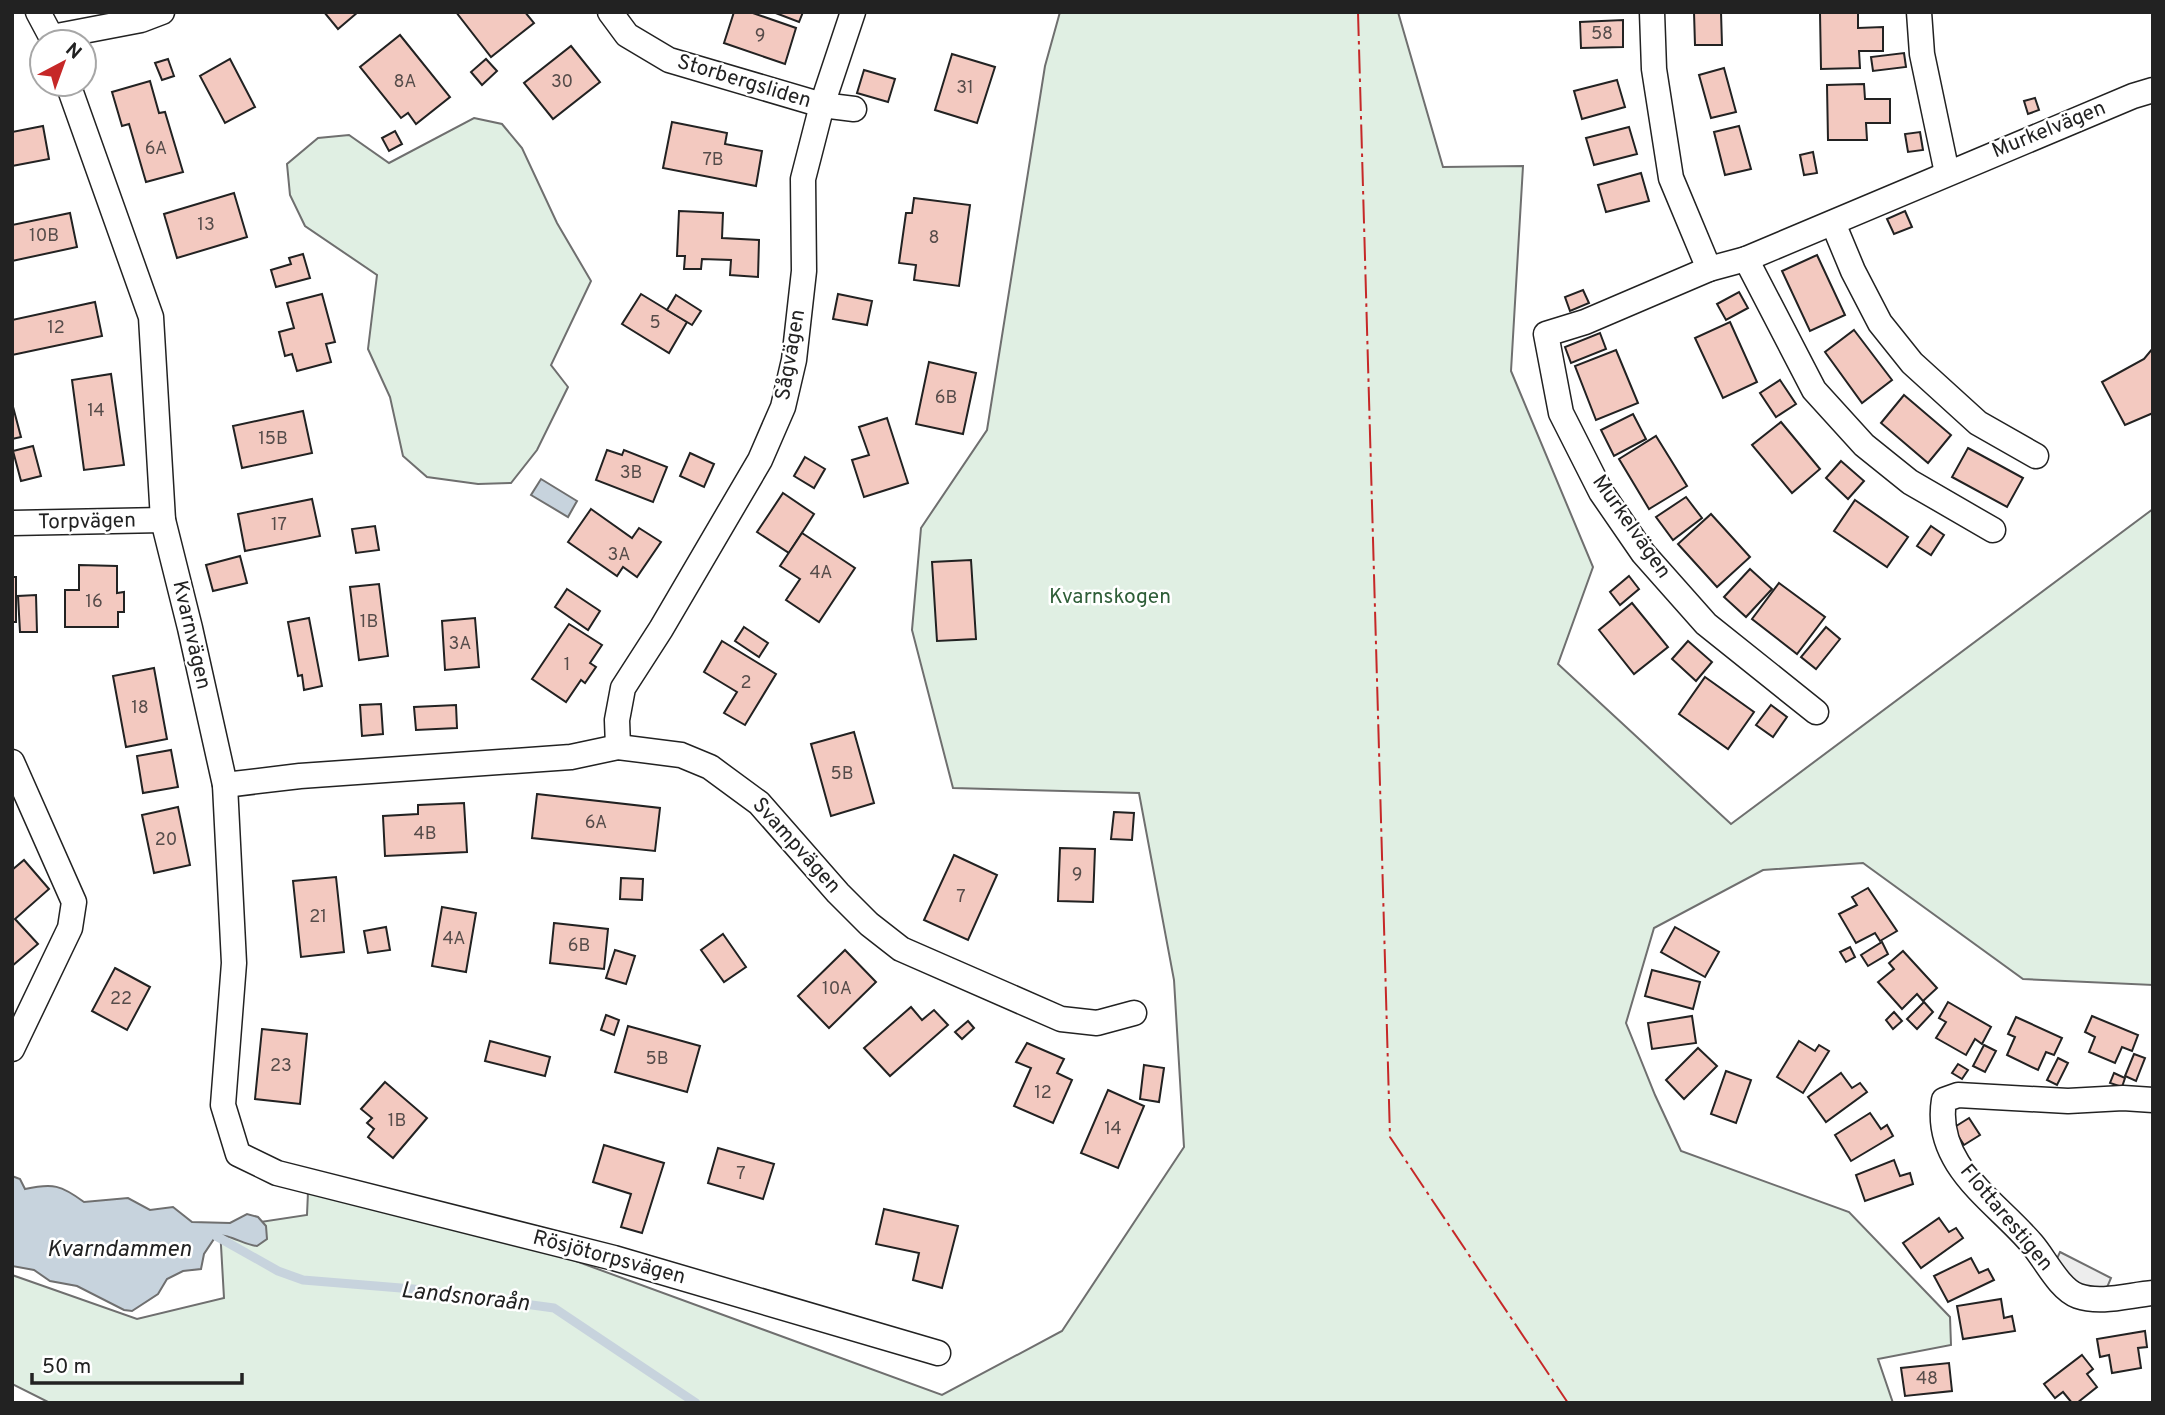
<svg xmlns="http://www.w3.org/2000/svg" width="2165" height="1415" font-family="Overpass,sans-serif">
<rect width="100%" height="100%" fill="#fff"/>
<g fill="#e0efe3" stroke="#6f6f6f" stroke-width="2">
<path d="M1060,12H1398L1443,167L1523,166L1511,371L1593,567L1558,664L1731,824L2153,509V985L2023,979L1863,863L1763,870L1654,928L1626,1023L1655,1095L1681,1151L1849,1212L1950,1317L1951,1345L1878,1359L1893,1403H50L12,1384V1275L137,1319L224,1298L220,1228L307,1215L308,1192L480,1226L942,1395L1062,1331L1184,1147L1174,980L1139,793L953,788L912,630L921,528L987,430L1045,66Z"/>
<path d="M474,118L502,124L522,148L557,223L591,281L551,365L568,387L537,450L511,483L478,484L427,477L403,456L390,397L368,349L377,275L305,226L290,195L287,164L318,138L349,135L389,163Z"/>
</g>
<path fill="#ededed" stroke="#6f6f6f" stroke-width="2" d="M2060,1252L2111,1278L2103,1297L2051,1271Z"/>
<g fill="#c7d3dd" stroke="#6f6f6f" stroke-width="2">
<path d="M541,479L577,501L568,517L531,495Z"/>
<path d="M12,1176L20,1179L25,1189C53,1183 61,1185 84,1202L128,1198L150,1210L173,1207L192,1222L230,1223L247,1214L258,1217L266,1226L267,1239L257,1246C243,1245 229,1233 216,1236L204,1254L201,1269L183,1271L167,1279L158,1294L132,1311L124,1310L77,1286L50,1281L34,1270L12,1266Z"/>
</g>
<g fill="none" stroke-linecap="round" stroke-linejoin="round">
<path stroke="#c7d3dd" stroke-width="9" d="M216,1236L278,1271L303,1280L413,1289L554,1308L696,1403"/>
</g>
<g fill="#f3c9c0" stroke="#222" stroke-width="2">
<path d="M324,12H358L338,29Z"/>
<path d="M456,12H525L534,23L491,57Z"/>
<path d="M734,12H750L796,28L785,64L724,43Z"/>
<path d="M773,12H803L799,22Z"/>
<path d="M1694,12H1721L1722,45H1695Z"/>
<path d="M1858,12V28L1883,27V51H1859L1860,68L1821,69L1820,13Z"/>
<path d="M1623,20V47L1581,48L1580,22Z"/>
<path d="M400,35L450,97L416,124L408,113L401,118L360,67Z"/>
<path d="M571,46L600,82L553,119L524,83Z"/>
<path d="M1904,53L1906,67L1873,71L1871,57Z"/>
<path d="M952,54L995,67L977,123L935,110Z"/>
<path d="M168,59L174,76L162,80L155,63Z"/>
<path d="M230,59L255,107L225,123L200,76Z"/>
<path d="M486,59L497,71L482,85L471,72Z"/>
<path d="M1724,68L1736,112L1711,118L1699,75Z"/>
<path d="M864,70L895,79L888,102L857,93Z"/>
<path d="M1617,80L1625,107L1582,119L1574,91Z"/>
<path d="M150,81L159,113L165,112L183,172L146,182L129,124L122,126L112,92Z"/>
<path d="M1864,84L1865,99H1890V123H1866L1867,140H1828L1827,85Z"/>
<path d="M2035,98L2039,110L2028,114L2024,101Z"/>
<path d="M672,122L727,133L725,144L762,151L756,186L663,168Z"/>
<path d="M43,126L49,159L12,166V132Z"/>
<path d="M1739,126L1751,169L1725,175L1714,132Z"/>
<path d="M1629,127L1637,154L1594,165L1586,138Z"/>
<path d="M395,131L402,144L389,151L382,138Z"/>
<path d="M1920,132L1923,150L1908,152L1905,134Z"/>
<path d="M1813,152L1817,173L1804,175L1800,155Z"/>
<path d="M1641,173L1649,201L1606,212L1598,185Z"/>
<path d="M234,193L247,237L177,258L164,214Z"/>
<path d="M914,198L970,205L959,286L914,280L916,265L899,263L906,213H912Z"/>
<path d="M679,211L723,213L722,238L759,240L758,277L730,275L731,260L702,259L701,269H684L685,256H677Z"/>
<path d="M1905,211L1912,227L1894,234L1887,219Z"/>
<path d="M70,213L77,247L12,261V225Z"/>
<path d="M303,254L310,278L276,287L271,270L291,264L289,258Z"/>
<path d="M1817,255L1845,315L1810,331L1782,271Z"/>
<path d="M1583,290L1589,303L1570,311L1565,297Z"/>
<path d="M1739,292L1748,308L1726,320L1717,304Z"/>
<path d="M322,294L335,342L326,344L331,362L297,371L292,354L285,356L279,332L294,328L287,303Z"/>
<path d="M641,294L687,322L669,353L622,324Z"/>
<path d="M838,294L872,301L867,325L833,319Z"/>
<path d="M676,295L701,311L692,325L667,310Z"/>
<path d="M95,302L102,336L12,355V320Z"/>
<path d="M1730,322L1757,382L1723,398L1695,338Z"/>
<path d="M1854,330L1892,380L1862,403L1825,352Z"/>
<path d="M1600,333L1606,349L1571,363L1565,347Z"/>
<path d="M2153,348V413L2125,425L2102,382L2144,359Z"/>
<path d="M1616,350L1638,403L1596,420L1575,366Z"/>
<path d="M929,362L976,373L963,434L916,424Z"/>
<path d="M111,374L124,465L84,470L72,380Z"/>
<path d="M1780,380L1796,404L1776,417L1760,393Z"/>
<path d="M1904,395L1951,435L1928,463L1881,423Z"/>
<path d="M12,403L21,437L12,439Z"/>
<path d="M303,411L312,453L242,468L233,426Z"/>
<path d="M1633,414L1646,439L1614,456L1601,430Z"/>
<path d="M887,418L908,483L864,497L852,460L869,455L859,427Z"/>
<path d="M1781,422L1820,469L1792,493L1752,445Z"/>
<path d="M1656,436L1687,486L1649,509L1619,459Z"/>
<path d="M33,446L41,476L21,481L13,451Z"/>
<path d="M1968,448L2023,478L2007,507L1952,477Z"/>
<path d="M607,450L622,455L624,450L667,467L653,502L596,480Z"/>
<path d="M690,453L714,464L704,487L680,476Z"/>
<path d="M805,457L825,469L814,488L794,476Z"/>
<path d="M1841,461L1864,481L1848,499L1826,478Z"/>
<path d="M783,493L814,514L789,553L757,532Z"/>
<path d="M1686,497L1702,518L1673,540L1656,517Z"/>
<path d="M312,499L320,536L245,551L238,514Z"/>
<path d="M1855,500L1908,537L1887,567L1834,531Z"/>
<path d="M591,509L632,538L639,528L661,542L637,577L623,567L617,576L568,542Z"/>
<path d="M1711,514L1750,557L1717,587L1678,544Z"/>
<path d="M375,526L379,550L356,553L352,529Z"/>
<path d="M1931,526L1944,535L1931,555L1917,546Z"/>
<path d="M802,533L855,568L819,622L786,600L800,579L780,566Z"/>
<path d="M240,556L247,583L213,591L206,565Z"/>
<path d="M971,560L976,639L937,641L932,562Z"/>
<path d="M79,565L117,566V593L124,592V612H118V627H65V590H79Z"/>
<path d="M1750,569L1772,589L1746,617L1724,597Z"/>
<path d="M1629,576L1639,589L1620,605L1610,592Z"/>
<rect x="12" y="577" width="4" height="45"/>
<path d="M1779,583L1825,617L1797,654L1752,619Z"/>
<path d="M379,584L388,656L359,660L350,587Z"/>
<path d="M567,589L600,611L588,630L555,607Z"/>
<path d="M36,595L37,632H20L18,596Z"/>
<path d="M1632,603L1668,647L1634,674L1599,630Z"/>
<path d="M309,618L322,686L304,690L302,675L298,676L288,622Z"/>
<path d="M475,618L479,667L445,670L442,621Z"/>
<path d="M569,624L602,645L590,663L596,667L585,683L581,680L566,702L532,679Z"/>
<path d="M744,627L768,643L759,657L735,641Z"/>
<path d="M1826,627L1840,639L1816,669L1801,657Z"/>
<path d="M722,641L776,674L745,725L724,713L737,692L704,672Z"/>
<path d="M1688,641L1712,662L1696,681L1672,659Z"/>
<path d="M154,668L167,739L126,747L113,676Z"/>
<path d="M1705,677L1754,712L1728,749L1679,714Z"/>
<path d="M381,704L383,734L362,736L360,705Z"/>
<path d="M456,705L457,728L416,730L414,707Z"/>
<path d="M1771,705L1787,717L1773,737L1756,725Z"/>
<path d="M854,732L874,803L831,816L811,744Z"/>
<path d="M171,750L178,787L143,793L137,756Z"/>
<path d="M537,794L660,808L655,851L532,838Z"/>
<path d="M464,803L467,852L385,856L383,816L418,814V805Z"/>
<path d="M178,807L190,865L154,873L142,815Z"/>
<path d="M1114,812L1134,813L1132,840L1111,839Z"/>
<path d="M1060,848L1095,849L1093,902L1058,901Z"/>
<path d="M954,855L997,875L968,940L924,920Z"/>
<path d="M24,860L49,889L15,919L38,944L12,966V870Z"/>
<path d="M336,877L344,952L301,957L293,881Z"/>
<path d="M621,878L643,879L642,900L620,899Z"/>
<path d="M1868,888L1897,931L1880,941L1875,933L1856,943L1839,914L1857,905L1852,897Z"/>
<path d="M442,907L476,913L466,972L432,966Z"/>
<path d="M554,923L608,929L604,969L550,963Z"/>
<path d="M386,927L390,950L368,953L364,931Z"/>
<path d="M1675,927L1719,952L1705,977L1661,952Z"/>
<path d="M723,934L746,967L724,982L701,950Z"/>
<path d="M1882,942L1888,954L1868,966L1861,955Z"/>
<path d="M1850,947L1855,957L1846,962L1840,952Z"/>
<path d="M615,950L635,956L626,984L606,978Z"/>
<path d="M845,950L876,982L829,1028L798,996Z"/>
<path d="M1903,951L1937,988L1923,1001L1917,994L1902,1009L1878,982L1894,969L1889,963Z"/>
<path d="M115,968L150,987L127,1030L92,1011Z"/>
<path d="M1652,970L1700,982L1693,1009L1645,996Z"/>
<path d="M1924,1002L1933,1012L1917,1029L1907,1019Z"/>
<path d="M1948,1002L1991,1027L1982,1044L1975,1039L1966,1055L1936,1038L1946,1022L1939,1018Z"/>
<path d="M911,1007L922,1020L934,1010L948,1025L890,1076L864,1048Z"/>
<path d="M1894,1012L1902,1021L1893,1029L1886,1020Z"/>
<path d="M606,1015L619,1020L614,1035L601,1030Z"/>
<path d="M1692,1016L1696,1043L1652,1049L1648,1023Z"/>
<path d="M2092,1016L2138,1035L2132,1051L2122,1047L2115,1063L2089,1052L2095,1037L2085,1032Z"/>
<path d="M2016,1017L2062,1038L2054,1055L2046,1052L2038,1070L2007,1055L2015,1037L2008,1034Z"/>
<path d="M968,1021L974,1028L962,1039L955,1032Z"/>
<path d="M628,1026L700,1046L687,1092L615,1072Z"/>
<path d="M262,1029L307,1034L300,1104L255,1099Z"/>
<path d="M490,1041L550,1057L545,1076L485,1061Z"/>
<path d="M1799,1041L1815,1051L1819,1045L1829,1051L1803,1093L1777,1077Z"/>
<path d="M1027,1043L1064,1059L1057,1073L1072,1080L1053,1123L1014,1106L1031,1068L1016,1062Z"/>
<path d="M1984,1045L1996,1051L1985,1072L1973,1066Z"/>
<path d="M1698,1048L1717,1066L1684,1099L1666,1080Z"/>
<path d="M2134,1054L2145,1058L2136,1081L2125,1076Z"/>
<path d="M2058,1058L2068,1063L2057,1085L2047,1080Z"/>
<path d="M1958,1064L1968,1070L1962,1079L1952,1073Z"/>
<path d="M1144,1065L1164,1068L1159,1102L1140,1099Z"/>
<path d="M1726,1071L1751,1080L1736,1123L1711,1114Z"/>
<path d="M1841,1073L1852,1088L1860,1083L1867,1092L1826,1122L1808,1097Z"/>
<path d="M2114,1073L2125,1078L2122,1087L2110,1083Z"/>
<path d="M385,1082L427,1118L393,1158L368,1137L374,1129L367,1123L372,1118L361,1109Z"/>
<path d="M1108,1090L1144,1106L1118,1168L1081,1153Z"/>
<path d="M1870,1113L1881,1129L1887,1125L1893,1136L1851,1161L1835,1135Z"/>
<path d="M1969,1118L1980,1135L1964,1145L1953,1128Z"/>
<path d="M604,1145L664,1163L642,1233L621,1227L631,1194L593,1182Z"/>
<path d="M718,1148L774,1164L763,1199L708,1183Z"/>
<path d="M1894,1160L1900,1176L1910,1173L1913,1184L1865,1201L1856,1175Z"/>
<path d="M884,1209L958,1226L942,1288L913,1280L919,1253L876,1244Z"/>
<path d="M1939,1218L1949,1232L1956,1228L1963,1238L1921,1268L1903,1243Z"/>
<path d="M1971,1258L1979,1273L1988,1269L1994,1280L1948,1302L1934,1276Z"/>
<path d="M2001,1299L2004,1318L2012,1316L2015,1331L1963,1339L1957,1306Z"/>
<path d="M2145,1331L2147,1347L2138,1348L2141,1368L2112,1373L2109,1355L2100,1357L2097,1339Z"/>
<path d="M2082,1355L2093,1369L2087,1374L2097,1387L2077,1403H2072L2063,1392L2055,1398L2044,1384Z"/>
<path d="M1949,1363L1952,1391L1905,1396L1901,1368Z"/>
</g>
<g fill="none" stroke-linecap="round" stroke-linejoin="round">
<g stroke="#222" stroke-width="27">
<g id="minor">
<path d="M38,12L54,42"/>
<path d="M610,12L627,35L669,60L822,105L854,109"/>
<path d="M1652,12L1654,69L1671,178L1709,269"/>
<path d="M1919,12L1922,54L1947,173"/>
<path d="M52,37L141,20L162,12"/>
<path d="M68,84L151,317L163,520L190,628L225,785L234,963L223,1105L238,1154L277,1173L614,1258L938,1353"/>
<path d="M1833,223L1853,271L1880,323L1912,363L1978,423L2036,456"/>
<path d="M1746,259L1814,390L1864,445L1910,482L1993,530"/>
<path d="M12,523L163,520"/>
<path d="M1816,712L1706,624L1643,553L1601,492L1561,413L1546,334L1585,322L1709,269L1746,259L2133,96L2153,90"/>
<path d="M618,747L617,720L623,688L661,629L760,460L783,407L794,360L804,271L803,179L822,105L853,12"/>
<path d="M12,762L74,902L70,928L12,1049"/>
<path d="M225,785L300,776L571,757L618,747L681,755L710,767L759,803L838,893L869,924L901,949L1061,1019L1097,1023L1134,1013"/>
<path d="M2153,1100L2123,1098L2068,1101L1958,1095L1944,1100C1933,1166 1997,1202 2032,1244C2045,1259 2059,1289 2078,1296C2101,1304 2129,1295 2153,1293"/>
</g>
</g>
<use href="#minor" stroke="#fff" stroke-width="24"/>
<path stroke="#c62828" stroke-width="2" stroke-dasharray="24 5 3.5 5" stroke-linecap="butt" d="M1358,12L1390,1137L1568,1403"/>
</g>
<g text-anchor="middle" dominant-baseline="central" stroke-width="5" stroke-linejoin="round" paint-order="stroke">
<g font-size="18" fill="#564c4a">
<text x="1602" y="34">58</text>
<text x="760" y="36">9</text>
<text x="405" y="82">8A</text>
<text x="562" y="82">30</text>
<text x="965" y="88">31</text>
<text x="156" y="149">6A</text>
<text x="713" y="160">7B</text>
<text x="206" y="225">13</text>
<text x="44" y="236">10B</text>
<text x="934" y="238">8</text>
<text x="655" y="323">5</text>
<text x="56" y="328">12</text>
<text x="946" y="398">6B</text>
<text x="96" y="411">14</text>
<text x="273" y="439">15B</text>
<text x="631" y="473">3B</text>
<text x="279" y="525">17</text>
<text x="619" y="555">3A</text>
<text x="821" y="573">4A</text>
<text x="94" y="602">16</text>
<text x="369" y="622">1B</text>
<text x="460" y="644">3A</text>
<text x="567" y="665">1</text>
<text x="746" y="683">2</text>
<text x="140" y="708">18</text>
<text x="842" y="774">5B</text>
<text x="596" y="823">6A</text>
<text x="425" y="834">4B</text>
<text x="166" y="840">20</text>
<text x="1077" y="875">9</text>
<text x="961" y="897">7</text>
<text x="318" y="917">21</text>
<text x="454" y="939">4A</text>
<text x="579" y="946">6B</text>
<text x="837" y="989">10A</text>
<text x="121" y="999">22</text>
<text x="657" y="1059">5B</text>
<text x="281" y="1066">23</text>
<text x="1043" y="1093">12</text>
<text x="397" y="1121">1B</text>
<text x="1113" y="1129">14</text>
<text x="741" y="1174">7</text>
<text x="1927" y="1379">48</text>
</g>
<g font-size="21" fill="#222" stroke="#fff">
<text transform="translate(744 82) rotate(17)">Storbergsliden</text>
<text transform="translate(2049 130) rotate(-22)">Murkelvägen</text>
<text transform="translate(791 355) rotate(-80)">Sågvägen</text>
<text transform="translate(87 522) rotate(-1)">Torpvägen</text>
<text transform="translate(1631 527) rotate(55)">Murkelvägen</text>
<text transform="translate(191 635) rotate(77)">Kvarnvägen</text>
<text transform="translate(796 846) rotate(48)">Svampvägen</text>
<text transform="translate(2006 1218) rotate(50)">Flottarestigen</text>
<text transform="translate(609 1258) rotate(15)">Rösjötorpsvägen</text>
</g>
<g font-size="21" fill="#2f5e38" stroke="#fff">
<text x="1110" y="597">Kvarnskogen</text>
</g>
<g font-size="23" font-style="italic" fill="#222" stroke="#fff">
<text x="119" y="1250">Kvarndammen</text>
<text transform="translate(465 1298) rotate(6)">Landsnoraån</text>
</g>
</g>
<rect width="2165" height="1415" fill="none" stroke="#222222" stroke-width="28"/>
<g transform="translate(63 63) rotate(41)"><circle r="33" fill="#ffffff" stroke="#a7a7a7" stroke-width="2"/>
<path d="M0-5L12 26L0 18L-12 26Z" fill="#c62828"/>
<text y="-10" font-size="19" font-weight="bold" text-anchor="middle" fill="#222222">N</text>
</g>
<path d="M32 1373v10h210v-10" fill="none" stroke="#222222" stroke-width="3.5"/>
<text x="42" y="1373" font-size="21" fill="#222222" stroke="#ffffff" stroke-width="5" paint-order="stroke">50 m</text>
</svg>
